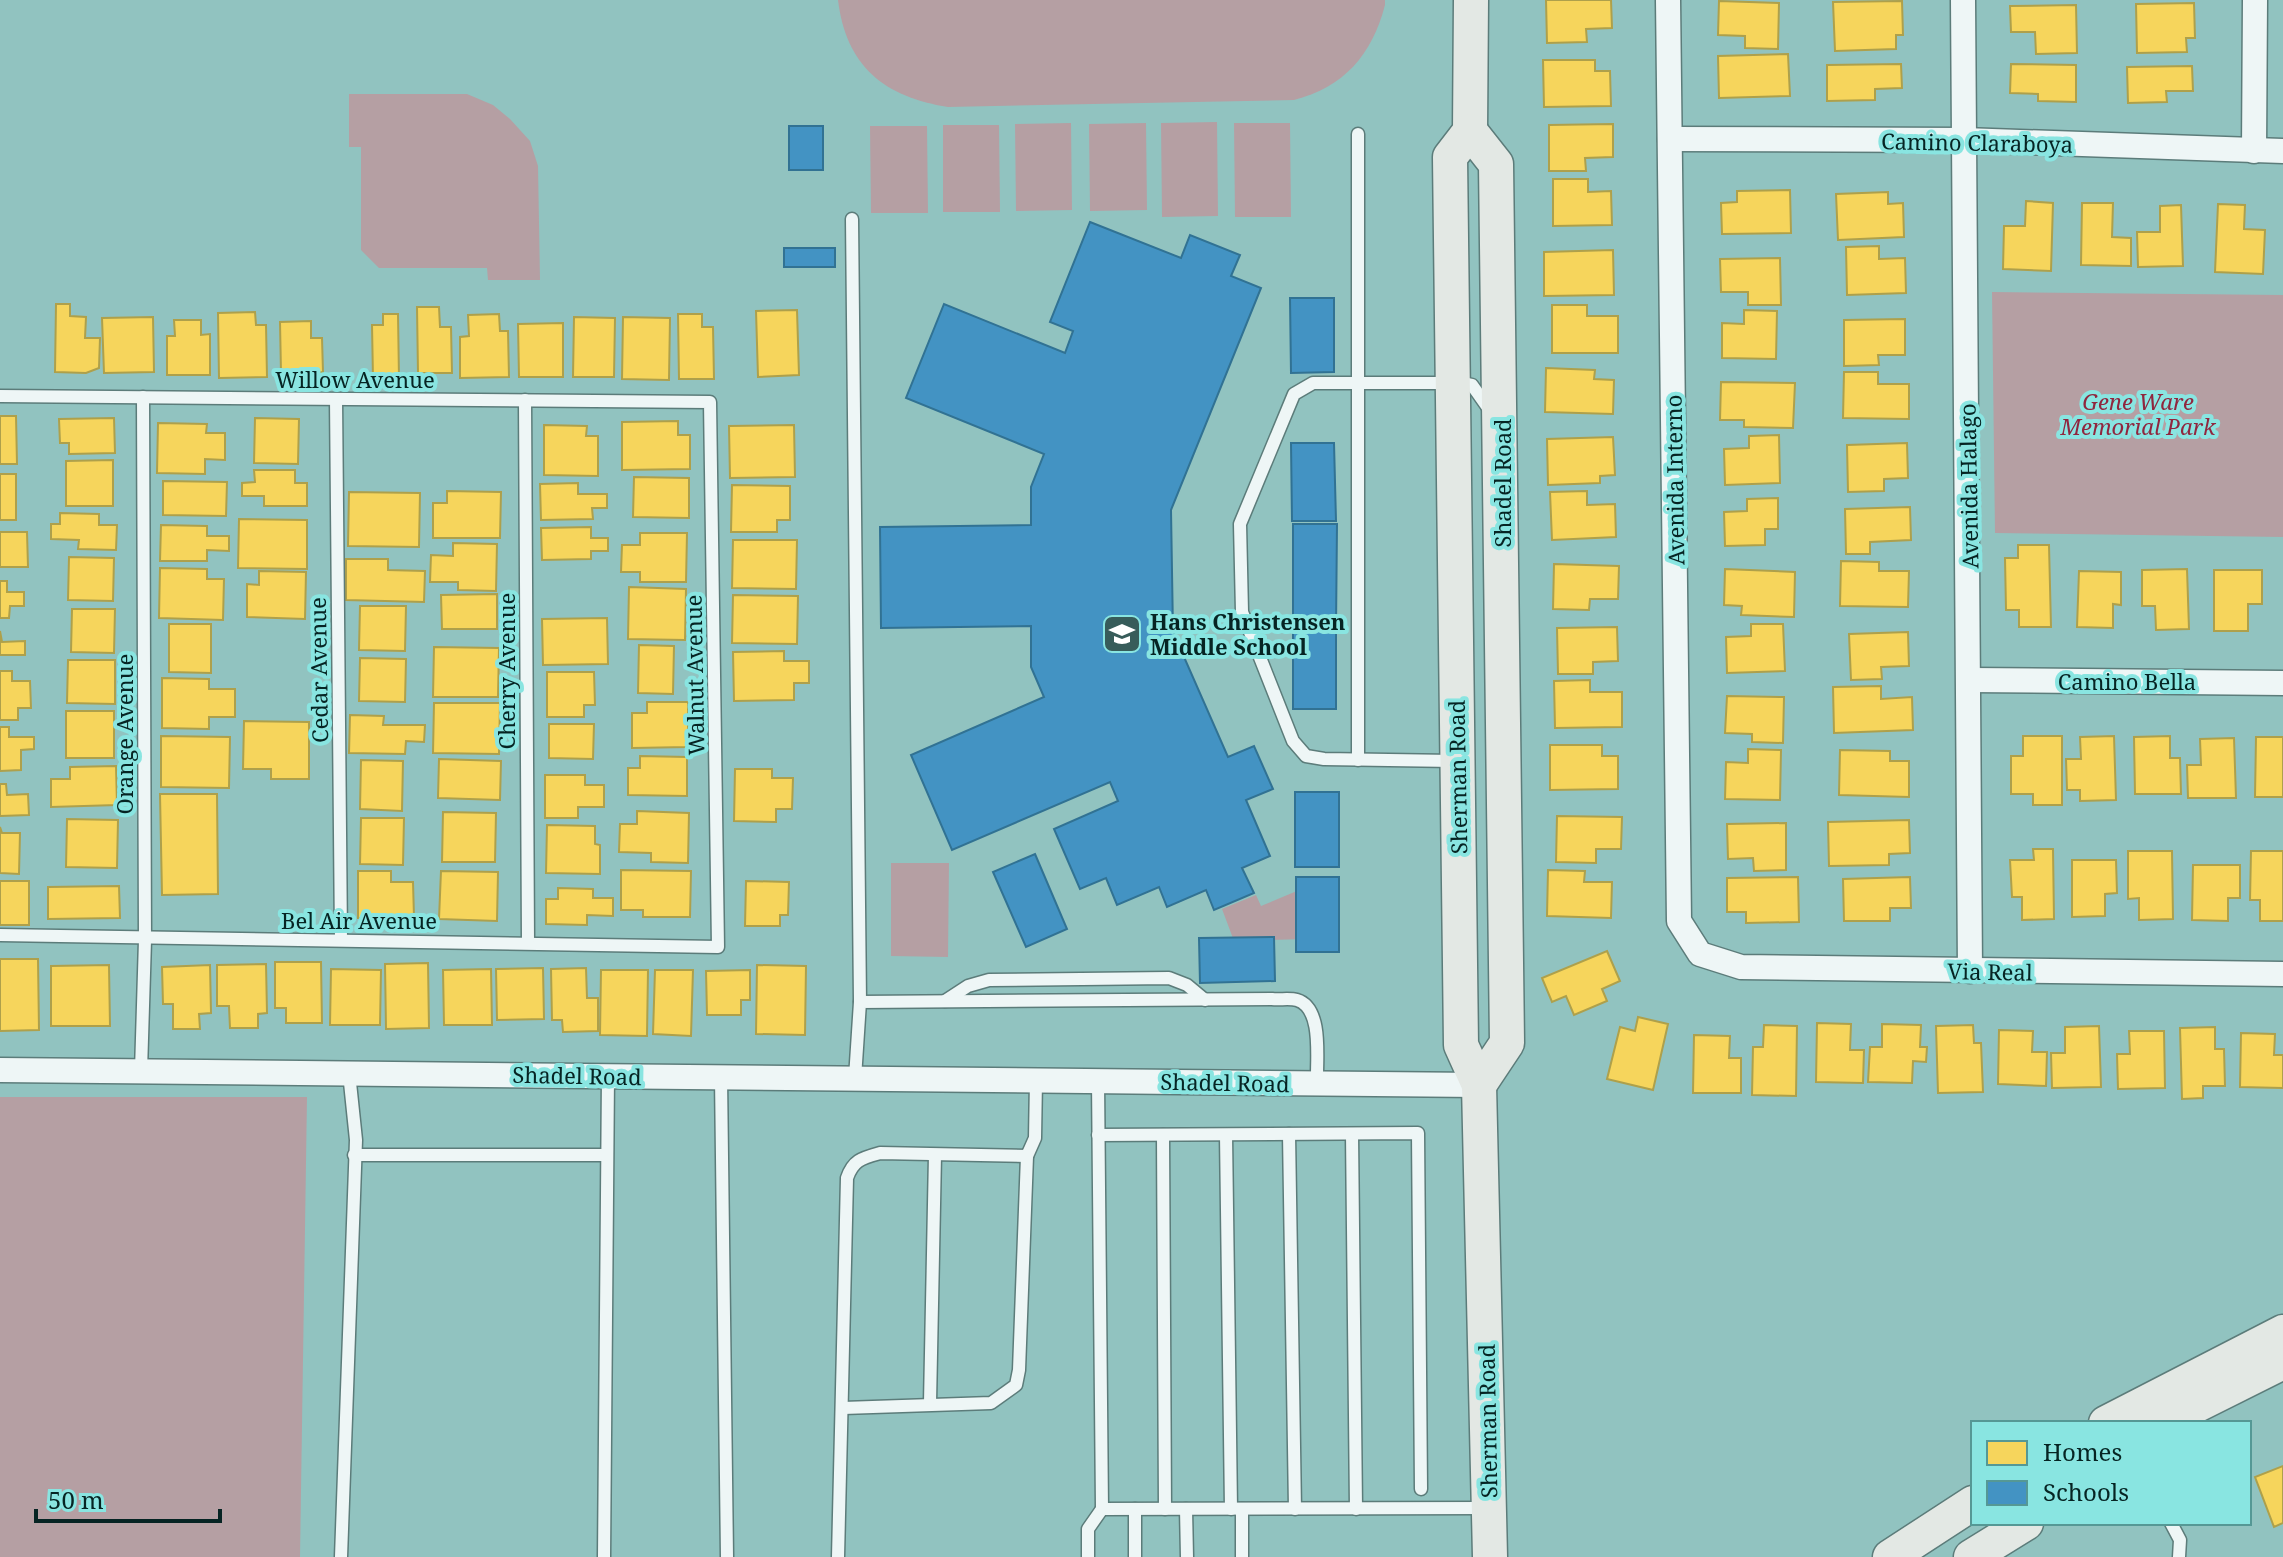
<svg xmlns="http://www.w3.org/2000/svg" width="2283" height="1557" font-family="'Noto Serif',serif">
<rect width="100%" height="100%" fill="#91c3c0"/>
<g fill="#b59fa3">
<path d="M838,0H1385V5C1372,55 1344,87 1294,100L948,107C884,97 846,66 838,0Z"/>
<path d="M349,94H467L493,105L510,119L530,141L538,166L540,280H488L487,268H379L361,250V147H349Z"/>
<path d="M1217,122L1218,216L1162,217L1161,123Z"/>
<path d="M1071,123L1072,210L1016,211L1015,124Z"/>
<path d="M1146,123L1147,210L1090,211L1089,124Z"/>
<path d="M1234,123H1290L1291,217H1235Z"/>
<path d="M943,125H999L1000,212H943Z"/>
<path d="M870,126H927L928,213H871Z"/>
<path d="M1992,292L2283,295V537L1995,533Z"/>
<path d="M891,863H949L948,957L891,956Z"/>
<path d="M1304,888L1306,939L1234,941L1222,909L1256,895L1261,906Z"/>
<path d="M0,1097H307L300,1557H0Z"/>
</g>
<g fill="#f6d55c" stroke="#aea04b" stroke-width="2">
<path d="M1546,0H1611L1612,28L1586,29L1587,42L1547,43Z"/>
<path d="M1719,1L1779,3L1778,49L1745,48V36L1718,35Z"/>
<path d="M1902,1L1903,35H1896V49L1835,51L1833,2Z"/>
<path d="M2194,3L2195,38H2186L2187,52L2137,53L2136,4Z"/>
<path d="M2076,5L2077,53L2036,54L2035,32H2011L2010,6Z"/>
<path d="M1788,54L1790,96L1719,98L1718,56Z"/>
<path d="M1543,60H1595V71H1610L1611,106L1544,107Z"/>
<path d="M1901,64L1902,88L1875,89V100L1827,101V65Z"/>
<path d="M2011,64L2076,65V102L2038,101V94L2010,93Z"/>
<path d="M2192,66L2193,91H2166L2167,102L2128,103L2127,67Z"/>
<path d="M1613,124V157L1585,158L1586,171H1549V125Z"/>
<path d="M1553,179H1588V192L1611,191L1612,225L1553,226Z"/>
<path d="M1790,190L1791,233L1722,234L1721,203L1737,202V191Z"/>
<path d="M1888,192V204L1903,203L1904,237L1838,240L1836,194Z"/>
<path d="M2026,201L2053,203L2051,271L2003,269L2004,226H2025Z"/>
<path d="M2082,203H2113L2112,237L2131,238V266L2081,265Z"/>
<path d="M2218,204L2245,205L2244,229L2265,230L2263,274L2215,272Z"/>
<path d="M2181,205L2183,266L2138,267L2137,232H2160V206Z"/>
<path d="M1879,246V259L1905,258L1906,293L1847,295L1846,247Z"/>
<path d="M1613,250L1614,295L1544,296V252Z"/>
<path d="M1780,258L1781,305H1748V292H1721L1720,259Z"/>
<path d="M56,304H70V316L86,317L85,338H100L99,368L86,373L55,372Z"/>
<path d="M1552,305H1587V316H1618V353H1552Z"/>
<path d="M417,307H439L440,327H451L452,373H418Z"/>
<path d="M797,310L799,375L758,377L756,311Z"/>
<path d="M1744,310L1777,311L1776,359L1722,358V323L1744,324Z"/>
<path d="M255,312L256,325H266L267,377L219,378L218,313Z"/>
<path d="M383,314H398L399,379H373L372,325H383Z"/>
<path d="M499,314L500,331H508L509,377L460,378V337L469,336L468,315Z"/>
<path d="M678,314H702V327H713L714,379H679Z"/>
<path d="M153,317L154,372L104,373L102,318Z"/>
<path d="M574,317L615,318L614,377H573Z"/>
<path d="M623,317L670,318L669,380L622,379Z"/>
<path d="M1905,319V355H1878L1879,365L1844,366V320Z"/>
<path d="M174,320H201V335L210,334V375H167V336H175Z"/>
<path d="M311,321V338H322L323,372L281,373L280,322Z"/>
<path d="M563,323V377H519L518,324Z"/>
<path d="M1546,368L1595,370L1594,379L1614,380L1613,414L1545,412Z"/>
<path d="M1844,372H1878V384H1909V419L1843,418Z"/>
<path d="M1721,382L1795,383L1793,428L1744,427V420H1720Z"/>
<path d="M0,416H16L17,464H0Z"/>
<path d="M114,418L115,453L69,454V443H60L59,419Z"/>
<path d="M255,418L299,419L298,464L254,463Z"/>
<path d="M678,421V435H690V469L622,470V422Z"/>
<path d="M158,423L207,424L206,433H225V460L205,459V474L157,473Z"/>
<path d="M544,425L587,426L586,436H598V476L544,475Z"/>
<path d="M794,425L795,477L730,478L729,426Z"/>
<path d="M1779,435L1780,483L1725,485L1724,449L1749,448V436Z"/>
<path d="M1613,437L1615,475L1600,476V483L1548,485L1547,439Z"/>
<path d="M1907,443L1908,478L1884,479V491L1848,492L1847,445Z"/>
<path d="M113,460V506H66V461Z"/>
<path d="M254,470H295V483H307V506H264V496H242V483L255,482Z"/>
<rect x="0" y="474" width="16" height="46"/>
<path d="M634,477L689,478V518L633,517Z"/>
<path d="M163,481L227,482L226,516L163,515Z"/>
<path d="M578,483V494H607V508H592L593,519L541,520L540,484Z"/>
<path d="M732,485L790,486V520H777V532H731Z"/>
<path d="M447,491L501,492L500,538H433V503H447Z"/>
<path d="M1587,491V505L1615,504L1616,537L1552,540L1550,492Z"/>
<path d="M349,492L420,493L419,547L348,546Z"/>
<path d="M1778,498V529H1765V545L1725,546L1724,512L1747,511V499Z"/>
<path d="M1910,507L1911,540L1870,542V554H1846L1845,509Z"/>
<path d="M60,513L99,514V525H117L116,550L78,549L79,540L51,539V524H60Z"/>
<path d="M239,519L307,520V569L238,568Z"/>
<path d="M161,525L207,526V536H229V551L207,550V561H160Z"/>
<path d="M591,527V538H608V551H591V559L542,560L541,528Z"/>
<path d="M0,532H27L28,567H0Z"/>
<path d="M640,533H687L686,582H640V572H621L622,545H640Z"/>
<path d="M733,540H797L796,589L732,588Z"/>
<path d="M453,543L497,544L496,591L458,590V582H430L431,555L453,556Z"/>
<path d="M2018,545H2049L2051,627H2019V610H2006L2005,558H2018Z"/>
<path d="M69,557L114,558L113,601L68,600Z"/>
<path d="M346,559H388V570L425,571L424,602L346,600Z"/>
<path d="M1841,561L1879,562V571H1909L1908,607L1840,606Z"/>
<path d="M1554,564L1619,566L1618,599H1590L1589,610L1553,609Z"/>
<path d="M160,568L207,569V579H224L223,620L159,618Z"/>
<path d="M1725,569L1795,572L1794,617L1741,615L1742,606L1724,605Z"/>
<path d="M2187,569L2189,629L2156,630L2155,606H2142V570Z"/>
<path d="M2214,570H2262V604H2248V631H2214Z"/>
<path d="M259,571L306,572L305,619L247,617V584L259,585Z"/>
<path d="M2079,571L2121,572V605L2113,604V628L2077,627Z"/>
<path d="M0,581H7V592H24V606H10L9,618H0Z"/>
<path d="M629,587L686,589L685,640L628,639Z"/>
<path d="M497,594V629H442L441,595Z"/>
<path d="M733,595L798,596L797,644L732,643Z"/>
<path d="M360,606H406L405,651L359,650Z"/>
<path d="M72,609H115L114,653L71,652Z"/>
<path d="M607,618L608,664L543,665L542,619Z"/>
<path d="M169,624H211V673L169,672Z"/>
<path d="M1751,624H1783L1785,671L1727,673L1726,637L1751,636Z"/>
<path d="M1617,627L1618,661L1593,662V674H1558L1557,628Z"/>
<path d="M0,631L2,642L25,641V655H0Z"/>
<path d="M1908,632L1909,666L1881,667L1882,679L1851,680L1849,634Z"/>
<path d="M639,645L674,646L673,694L638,693Z"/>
<path d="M434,647L499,648L498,697H433Z"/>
<path d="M784,651V661H809V683H794V700L734,701L733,652Z"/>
<path d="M360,658L406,659L405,702L359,701Z"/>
<path d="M68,660H115V704L67,703Z"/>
<path d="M0,671H12V681H30L31,708H18V720H0Z"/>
<path d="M547,672H594L595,705H584V717H547Z"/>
<path d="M162,678L209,679V689H235V717H209V729L162,728Z"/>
<path d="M1590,680V692H1622V727L1555,728L1554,681Z"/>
<path d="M1881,686V699L1912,697L1913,730L1834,733L1833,687Z"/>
<path d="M1727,696L1784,697L1783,743L1752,742V734L1725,733Z"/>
<path d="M647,702H688V747L632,748V713H647Z"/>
<path d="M434,703H500L499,754L433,753Z"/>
<rect x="66" y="711" width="48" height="47"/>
<path d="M350,715L384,716L383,725H425L424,742L406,741L405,754L349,753Z"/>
<path d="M244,721L309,722V779H271V769H243Z"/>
<path d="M549,724H594L593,759L549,758Z"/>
<path d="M0,727H9V737H34V749L21,750V770L0,771Z"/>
<path d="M161,736L230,737L229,788L161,787Z"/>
<path d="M2023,736H2062V805H2033V794H2011V756H2023Z"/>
<path d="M2114,736L2116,800L2080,801V790H2067L2066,759H2081L2080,737Z"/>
<path d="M2170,736V758H2180L2181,794H2135L2134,737Z"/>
<path d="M2256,737H2283V797H2255Z"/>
<path d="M2234,738L2236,798H2188L2187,765H2201L2200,739Z"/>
<path d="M1550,745H1602V756H1618V789L1550,790Z"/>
<path d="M1748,749L1781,750L1780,800L1725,799L1726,762L1748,763Z"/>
<path d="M1840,750L1890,751V761H1909V797L1839,795Z"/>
<path d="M640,756L687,757V796L628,795V768H640Z"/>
<path d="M439,759L501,761L500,800L438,798Z"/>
<path d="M361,760L403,761L402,811L360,809Z"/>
<path d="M116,766L117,805L51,807V779H70V767Z"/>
<path d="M735,769H772V778H793L792,809H776V822L734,821Z"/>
<path d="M545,775H585V785H604V807H578V818H545Z"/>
<path d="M0,784H6L7,795L28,794L29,815L0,816Z"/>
<path d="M160,794H217L218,894L162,895Z"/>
<path d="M637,811L689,813L688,863L651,862V853L619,852L620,824H637Z"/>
<path d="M443,812L496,813L495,862H442Z"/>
<path d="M1557,816L1622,817L1621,849H1596V863L1556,862Z"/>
<path d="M361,818H404L403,865L360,864Z"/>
<path d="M67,819L118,820L117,868L66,867Z"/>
<path d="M1909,820L1910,853L1889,854V865L1829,866L1828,822Z"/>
<path d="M1786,823V870L1754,871L1753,858L1728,859L1727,824Z"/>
<path d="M547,825L595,826V844L600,845V874L546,873Z"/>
<path d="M0,827L2,833H20L19,874L0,873Z"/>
<path d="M2033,849H2053L2054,919L2022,920V897H2012L2010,860H2034Z"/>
<path d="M2128,851H2172L2173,919L2139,920V898L2128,899Z"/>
<path d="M2251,851H2283V921H2260V900H2250Z"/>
<path d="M2072,860H2116L2117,893L2105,894V916L2072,917Z"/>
<path d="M2193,865H2240V898H2228V921L2192,920Z"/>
<path d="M621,870L691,871L690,917H643V910H621Z"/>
<path d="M1548,870L1585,871L1584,882H1612L1611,918L1547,916Z"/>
<path d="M358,871H391V882H413L414,917L358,918Z"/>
<path d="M441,871L498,872L497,921L439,919Z"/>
<path d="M1798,877L1799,922L1746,923V912H1727V878Z"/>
<path d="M1910,877L1911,908H1890V921H1844L1843,879Z"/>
<rect x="0" y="881" width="29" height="44"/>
<path d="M746,881L789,882L788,915H780V926H745Z"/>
<path d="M119,886L120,918L48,919V887Z"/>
<path d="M558,888L593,889V898H613V916L587,915V925L546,924V899H558Z"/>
<path d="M1607,951L1620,981L1602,989L1607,1001L1574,1015L1566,996L1552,1002L1542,978Z"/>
<path d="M0,959H38L39,1030L0,1031Z"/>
<path d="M275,962H321L322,1023H286V1008H275Z"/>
<path d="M428,963L429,1028L386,1029L385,964Z"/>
<path d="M266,964L267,1013L258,1014V1028H230L229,1006H217V965Z"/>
<path d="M109,965L110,1026H51V966Z"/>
<path d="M210,965L211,1013L199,1014L200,1029H173V1004H163L162,967Z"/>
<path d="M757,965L806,966L805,1035L756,1034Z"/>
<path d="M543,968L544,1019L497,1020L496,969Z"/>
<path d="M586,968L587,998H598V1031L563,1032L562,1020H552L551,969Z"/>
<path d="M331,969L381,970L380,1025H330Z"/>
<path d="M491,969L492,1025H444L443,970Z"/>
<path d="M601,970H648L647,1036L600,1035Z"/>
<path d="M655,970H693L691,1036L653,1034Z"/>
<path d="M750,970V1000H741V1015H707L706,971Z"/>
<path d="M1638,1017L1668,1024L1653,1090L1607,1079L1620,1027L1635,1031Z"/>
<path d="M1817,1023L1851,1024L1850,1050H1864L1863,1083L1816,1082Z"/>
<path d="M1882,1024L1921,1025L1920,1047H1927L1926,1062L1913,1061L1912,1083L1868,1082L1870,1047H1882Z"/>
<path d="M1764,1025L1797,1026L1796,1096L1752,1095L1753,1047H1763Z"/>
<path d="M1973,1025L1974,1043H1981L1983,1092L1938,1093L1936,1026Z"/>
<path d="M2099,1026L2101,1087L2052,1088L2051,1053H2065V1027Z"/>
<path d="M2215,1027V1049H2224L2225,1086H2203V1098L2182,1099L2180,1028Z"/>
<path d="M1999,1030L2033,1031L2032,1052H2047L2046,1086L1998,1084Z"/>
<path d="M2129,1031H2164L2165,1088L2118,1089L2117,1054H2130Z"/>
<path d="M2241,1033L2275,1034L2274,1055H2283V1088L2240,1087Z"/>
<path d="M1694,1035L1730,1036L1729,1058H1741V1093H1693Z"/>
<path d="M2283,1466V1523L2274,1527L2255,1477Z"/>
</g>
<g fill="#4393c3" stroke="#317293" stroke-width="2">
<rect x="789" y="126" width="34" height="44"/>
<path d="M1090,222L1181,258L1190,235L1240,255L1231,276L1261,288L1171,510L1173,632L1228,757L1254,746L1273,789L1246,800L1270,856L1242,868L1254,893L1214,910L1206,890L1167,907L1159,887L1117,905L1106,878L1080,889L1054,829L1118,801L1110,782L952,850L911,755L1044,697L1031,667V626L881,628L880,527L1031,525V487L1044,454L906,398L944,304L1065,353L1073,331L1050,322Z"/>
<rect x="784" y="248" width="51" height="19"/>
<path d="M1290,298H1334V372L1291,373Z"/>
<path d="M1291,443H1334L1336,521H1292Z"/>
<path d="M1293,524H1337L1336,628H1293Z"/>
<rect x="1293" y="631" width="43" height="78"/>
<rect x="1295" y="792" width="44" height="75"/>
<path d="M1035,854L1067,929L1026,947L993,872Z"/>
<rect x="1296" y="877" width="43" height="75"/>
<path d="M1274,937L1275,981L1200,983L1199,938Z"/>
</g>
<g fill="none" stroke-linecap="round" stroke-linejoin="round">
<g stroke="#5c7c7a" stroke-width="15">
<g id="lane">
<path d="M1358,134V760"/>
<path d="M852,219L860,1002"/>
<path d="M0,396L710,402L718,947L0,935"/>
<path d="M336,399L341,940"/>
<path d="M525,400L528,941"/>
<path d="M1454,761L1324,759L1306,756L1293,741L1242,612L1240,524L1294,394L1313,383H1462L1472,385L1491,412"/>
<path d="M945,1001L968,986L989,980L1169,978L1187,985L1205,1000"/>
<path d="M141,1071L145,940L143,397"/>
<path d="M721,1077L727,1557"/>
<path d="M855,1078L860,1002L1272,999C1279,1000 1290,998 1297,1000C1324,1008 1316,1062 1317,1083"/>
<path d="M1098,1081L1102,1509L1485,1508"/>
<path d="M1289,1134L1295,1509"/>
<path d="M1352,1134L1356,1509"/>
<path d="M1098,1135L1418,1133L1421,1489"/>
<path d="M1163,1135L1165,1509"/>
<path d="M1226,1135L1231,1509"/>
<path d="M354,1155H606"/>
<path d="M930,1403L935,1155"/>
<path d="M843,1408L991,1403L1016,1385L1019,1370L1027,1156"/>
<path d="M1186,1509L1187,1557"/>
<path d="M1242,1509V1557"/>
<path d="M2171,1523L2180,1540L2179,1557"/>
<path d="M341,1557L356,1140L349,1073"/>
<path d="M604,1557L608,1075"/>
<path d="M838,1557L847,1178C853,1160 862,1158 880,1153L1027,1156L1035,1138L1036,1080"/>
<path d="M1088,1557V1529L1102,1509"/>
<path d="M1135,1557V1509"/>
</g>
</g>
<g stroke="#5c7c7a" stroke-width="27">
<g id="street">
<path d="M1668,0L1679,921L1700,954L1741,967L2283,974"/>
<path d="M1963,0L1970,971"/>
<path d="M1670,139L1964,140L2283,151"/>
<path d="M2254,151L2255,0"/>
<path d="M1970,680L2283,683"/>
<path d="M0,1070L1479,1085"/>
</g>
</g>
<g stroke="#5c7c7a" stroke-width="37">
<g id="secondary">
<path d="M1471,0L1470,131L1450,157L1461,1045L1479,1085L1490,1557"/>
<path d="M1470,131L1496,164L1507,1043L1479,1085"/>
<path d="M2106,1423L2283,1332"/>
<path d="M2161,1423L2283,1362"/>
<path d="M1890,1557L1973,1503"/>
<path d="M1971,1557L2026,1523"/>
</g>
</g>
<use href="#lane" stroke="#eef6f6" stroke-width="12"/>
<use href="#street" stroke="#eef6f6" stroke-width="24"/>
<use href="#secondary" stroke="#e3e8e4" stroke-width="34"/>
</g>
<defs>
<g id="school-square" transform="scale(2)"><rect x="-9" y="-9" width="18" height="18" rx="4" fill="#375c5a" stroke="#89e5e1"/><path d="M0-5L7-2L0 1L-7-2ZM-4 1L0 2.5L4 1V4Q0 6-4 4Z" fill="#fff"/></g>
</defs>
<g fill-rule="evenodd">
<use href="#school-square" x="1122" y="634"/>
</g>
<g text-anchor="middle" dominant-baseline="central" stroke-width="8" stroke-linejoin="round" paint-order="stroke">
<g font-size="22" fill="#062423" stroke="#89e5e1">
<text transform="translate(1977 142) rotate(1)">Camino Claraboya</text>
<text x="355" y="379">Willow Avenue</text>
<text transform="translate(1674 480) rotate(-91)">Avenida Interno</text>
<text transform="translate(1502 483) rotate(-90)">Shadel Road</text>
<text transform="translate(1968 486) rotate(-91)">Avenida Halago</text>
<text transform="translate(318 670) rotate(-91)">Cedar Avenue</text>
<text transform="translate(506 671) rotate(-90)">Cherry Avenue</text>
<text transform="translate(694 675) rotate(-91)">Walnut Avenue</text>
<text x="2127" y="681">Camino Bella</text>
<text transform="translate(124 734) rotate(-90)">Orange Avenue</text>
<text transform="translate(1457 777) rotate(-91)">Sherman Road</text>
<text x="359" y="920">Bel Air Avenue</text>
<text transform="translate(1990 971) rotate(1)">Via Real</text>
<text transform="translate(577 1075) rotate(1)">Shadel Road</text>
<text transform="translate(1225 1082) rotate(1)">Shadel Road</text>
<text transform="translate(1487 1421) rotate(-91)">Sherman Road</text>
</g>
<g font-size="22" font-style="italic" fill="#90263e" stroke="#89e5e1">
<text x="2138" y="401">Gene Ware<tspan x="2138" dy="25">Memorial Park</tspan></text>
</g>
<g font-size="22" font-weight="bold" fill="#062423" stroke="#89e5e1" text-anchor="start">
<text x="1150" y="621">Hans Christensen<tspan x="1150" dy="25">Middle School</tspan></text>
</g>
</g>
<rect x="1971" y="1421" width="280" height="104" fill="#89e5e1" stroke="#559895" stroke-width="2"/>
<rect x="1987" y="1441" width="40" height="24" fill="#f6d55c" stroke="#559895" stroke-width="2"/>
<text x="2043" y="1461" font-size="24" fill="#062423">Homes</text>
<rect x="1987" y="1481" width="40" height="24" fill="#4393c3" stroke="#559895" stroke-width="2"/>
<text x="2043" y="1501" font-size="24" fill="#062423">Schools</text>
<path d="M36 1509v12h184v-12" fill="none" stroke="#062423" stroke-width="4"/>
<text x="48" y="1509" font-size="24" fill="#062423" stroke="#89e5e1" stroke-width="6" paint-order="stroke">50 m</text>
</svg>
